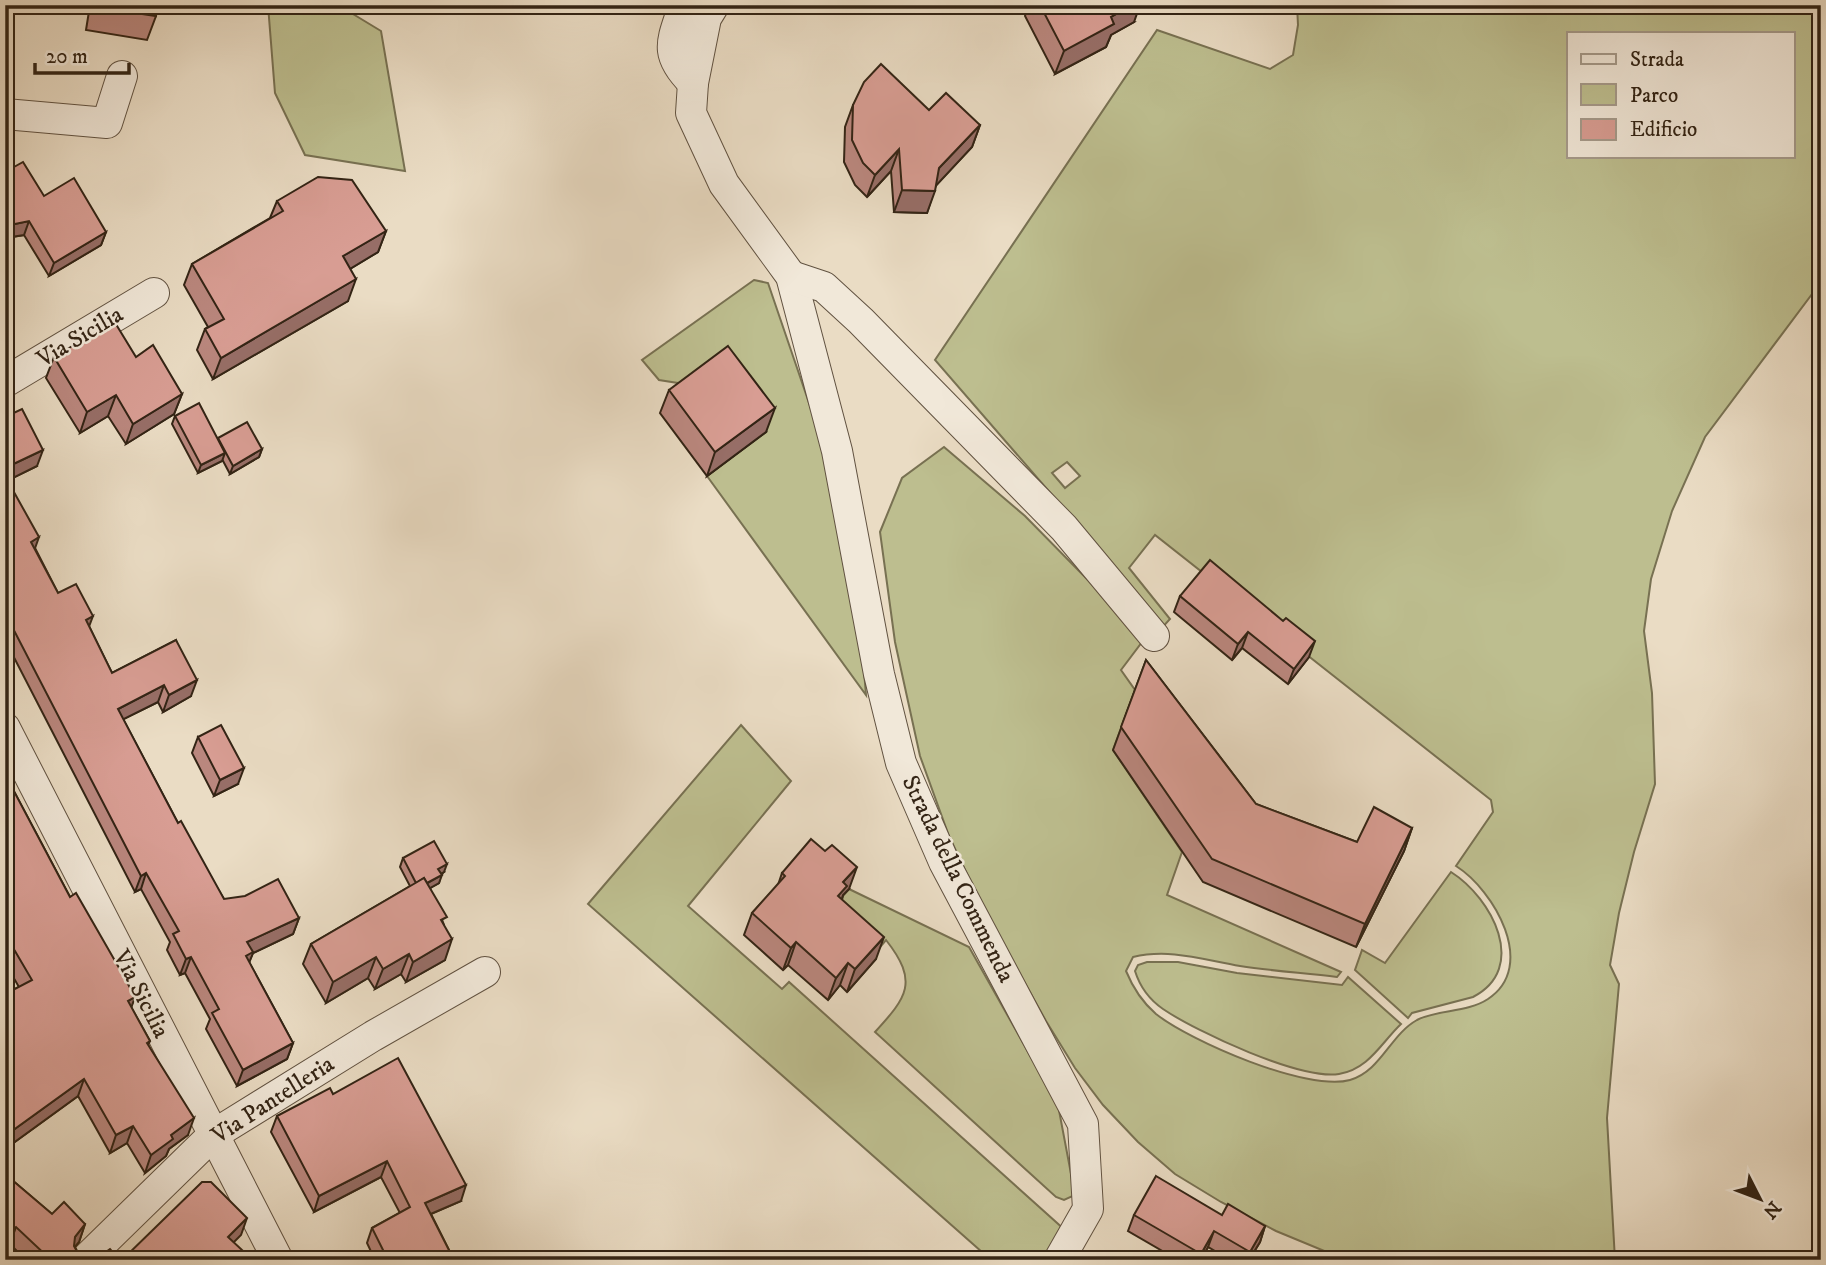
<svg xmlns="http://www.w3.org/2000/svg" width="1826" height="1265" font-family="'IM FELL DW Pica',serif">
<rect width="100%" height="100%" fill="#eadcc4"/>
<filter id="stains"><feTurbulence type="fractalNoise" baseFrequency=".00286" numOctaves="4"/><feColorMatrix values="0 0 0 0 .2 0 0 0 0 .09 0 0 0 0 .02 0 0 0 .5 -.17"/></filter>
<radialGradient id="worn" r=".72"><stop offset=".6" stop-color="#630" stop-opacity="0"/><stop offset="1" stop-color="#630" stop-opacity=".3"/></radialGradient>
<g fill="#bdbe8f" stroke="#787152" stroke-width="2" fill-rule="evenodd">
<path d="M268,5H338L381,31L405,171L305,155L275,93Z"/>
<path d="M1297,5H1821V282L1705,437L1672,511L1651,579L1644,631L1652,693L1655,784L1634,852L1619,913L1610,965L1619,984L1607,1118L1615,1260H1346L1276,1231L1221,1202L1175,1174L1138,1142L1103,1105L1075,1068L1046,1021L982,906L949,836L920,756L895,642L880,532L902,478L944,447L1025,516L1145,638L1121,670L1135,690L1113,750L1182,852L1167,895L1341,972L1337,977C1305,973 1272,971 1240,966C1204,960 1170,948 1133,957L1126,971C1133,988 1142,1002 1156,1014C1190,1041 1307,1092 1350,1080C1381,1071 1390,1035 1417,1020C1438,1009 1467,1013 1488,999C1538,966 1494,890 1456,866L1493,812L1491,800L1155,535L1129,568L1170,619L1160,630L1093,542L935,360L1157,30L1270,69L1293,55L1298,25ZM1569,33H1793V156H1569ZM1067,462L1080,476L1065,488L1052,473Z"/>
<path d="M754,280L768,283L823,444L864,671L866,695L707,476L766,431L697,386L659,380L642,360Z"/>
<path d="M741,725L791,781L688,906L782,989L789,982L1066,1231L1049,1260H991L588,904Z"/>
<path d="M1451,872C1492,898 1529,968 1473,997L1412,1013L1408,1018L1355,970L1362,950L1385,963Z"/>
<path d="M849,889L969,947L1058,1105L1075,1195L1064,1200L1056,1197L875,1032C907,997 919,982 886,940L876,952L835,905Z"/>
<path d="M1147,962H1178L1237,973L1342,985L1348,977L1401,1024C1381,1043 1369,1069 1339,1074C1300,1080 1197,1032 1163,1009C1150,1000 1140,987 1135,971L1138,965Z"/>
</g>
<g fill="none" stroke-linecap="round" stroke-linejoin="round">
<g stroke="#615241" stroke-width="32">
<g id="street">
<path d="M684,5C672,42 663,53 693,83"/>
<path d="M714,5L706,18L693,83L691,113L724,184L791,276L837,451L879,674L901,763L944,862L1083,1124L1088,1209L1059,1260"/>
<path d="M5,114L107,123L122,76"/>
<path d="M791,276L824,287L861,321L1064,528L1154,636"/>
<path d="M5,382L154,293"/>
<path d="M5,728L278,1260"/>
<path d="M85,1260L213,1135L373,1036L485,972"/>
</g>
</g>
<use href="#street" stroke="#f1e8d9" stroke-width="30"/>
</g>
<g fill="#ba877e" stroke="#332415" stroke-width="2">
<path d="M90,5H157L156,16L147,40L86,30Z"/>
<path d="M1029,5H1039L1134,22L1111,35L1106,47L1055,74L1025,16Z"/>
<path d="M853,105L929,110L980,125L972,147L936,185L927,213L894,212L891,171L867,197L855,185L844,162L845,127Z"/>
<path d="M5,172L44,196L106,232L101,245L49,276L24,235L5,238Z"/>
<path d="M277,201L386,231L378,252L350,269L348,301L213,379L197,350L205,329L208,327L184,285L192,264L270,218Z"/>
<path d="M54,357L182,394L174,414L126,444L108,416L80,433L46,378Z"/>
<path d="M669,390L766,432L707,476L660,413Z"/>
<path d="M175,416L218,439V438L262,449L259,457L230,474L222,459V461L198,473L172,424Z"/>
<path d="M5,417L37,466L8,480L35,548L58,593L89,626L112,673L176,640L191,696L163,712L158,702L123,719L178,823L224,899L299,918L293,934L253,953L249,962L293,1043L287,1059L237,1086L206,1029L210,1019L185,973L180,975L167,950L170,942L141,889L135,892L5,640Z"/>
<path d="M1180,596L1283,621L1309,657L1288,684L1242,648L1232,660L1174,612Z"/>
<path d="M1146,660L1256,804L1357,842L1412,828L1404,851L1356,947L1203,882L1113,750Z"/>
<path d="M198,737L238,784L214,796L192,753Z"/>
<path d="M5,770L10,779L9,782L70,897L135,997L131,1007L150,1041L148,1045L188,1135L169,1149L166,1156L145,1173L127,1143L110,1153L78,1096L5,1149V994L19,987L5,963Z"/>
<path d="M403,858L444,872L441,874L439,883L430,888L444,925L445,960L406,982L401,974L375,989L368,978L326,1003L303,964L311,944L410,886L400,867Z"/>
<path d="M782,873L849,889L843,895L842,900L876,959L847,992L840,985L828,1000L788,965L783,970L744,935L752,913L778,885Z"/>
<path d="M333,1094L461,1201L431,1214L454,1260H375L367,1243L372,1228L400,1213L381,1177L314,1212L271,1132L277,1116Z"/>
<path d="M5,1174L52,1214L85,1224L79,1242L75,1247L79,1255L87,1260H120H26L10,1244L5,1248Z"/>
<path d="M1134,1215H1222L1265,1226L1260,1242L1249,1260H1230L1208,1247L1201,1260H1178L1128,1231Z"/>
</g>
<g fill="#976e67" stroke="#332415" stroke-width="2">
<path d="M1132,5H1140L1134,22L1111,35L1106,47L1055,74L1064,51L1111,17Z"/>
<path d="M980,125L972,147L931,191L939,168Z"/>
<path d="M899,149L891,171L867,197L875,175Z"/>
<path d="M902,190L935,191L927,213L894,212Z"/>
<path d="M29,221L24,235L5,238V226Z"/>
<path d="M386,231L378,252L335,278L343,256Z"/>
<path d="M106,232L101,245L49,276L54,263Z"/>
<path d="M356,279L348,301L213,379L221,358Z"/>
<path d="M182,394L174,414L126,444L133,424Z"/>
<path d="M116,395L108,416L80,433L87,412Z"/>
<path d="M775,408L766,432L707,476L715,452Z"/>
<path d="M262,449L259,457L230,474L233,466Z"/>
<path d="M43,450L37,466L5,482V468Z"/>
<path d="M225,453L222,461L198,473L201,465Z"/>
<path d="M39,537L33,554L31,542Z"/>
<path d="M93,616L87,632L86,620Z"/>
<path d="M1248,632L1242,648L1232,660L1238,644Z"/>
<path d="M1315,641L1309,657L1288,684L1294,669Z"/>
<path d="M197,680L191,696L163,712L169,695Z"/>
<path d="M164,685L158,702L112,725L118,709Z"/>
<path d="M244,768L238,784L214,796L220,780Z"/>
<path d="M1412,828L1404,851L1356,947L1365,924Z"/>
<path d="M447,864L444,872L435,877L438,869Z"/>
<path d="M857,867L849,889L843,895L839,908L830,918L843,882Z"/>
<path d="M146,873L141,889L135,892L141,876Z"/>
<path d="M442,875L439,883L416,896L419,888Z"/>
<path d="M299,918L293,934L253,953L247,968L240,972L247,942Z"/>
<path d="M884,937L876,959L847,992L855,969Z"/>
<path d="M452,939L445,960L406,982L413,962Z"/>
<path d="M796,942L788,965L783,970L791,948Z"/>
<path d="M409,954L401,974L375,989L383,969Z"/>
<path d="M191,957L185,973L180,975L186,959Z"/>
<path d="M376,957L368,978L326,1003L333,982Z"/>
<path d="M848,963L840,985L828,1000L836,978Z"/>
<path d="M135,997L129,1014L128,1001Z"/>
<path d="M293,1043L287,1059L237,1086L243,1070Z"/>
<path d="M84,1079L78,1096L5,1149V1136Z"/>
<path d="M194,1118L188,1135L169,1149L166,1156L145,1173L151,1155L171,1135Z"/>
<path d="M133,1126L127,1143L110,1153L116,1135Z"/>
<path d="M387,1161L381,1177L314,1212L319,1196Z"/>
<path d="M466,1185L461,1201L419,1219L425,1203Z"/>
<path d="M247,1218L241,1235L222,1254L228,1237Z"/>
<path d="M85,1224L79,1242L68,1255L75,1237Z"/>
<path d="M1265,1226L1260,1242L1249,1260H1247L1250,1252Z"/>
<path d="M16,1227L10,1244L5,1248V1236Z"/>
<path d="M1214,1231L1208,1247L1201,1260H1199L1201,1254Z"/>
</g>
<g fill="#d89d93" stroke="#332415" stroke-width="2">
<path d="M95,5H157L156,16L95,7Z"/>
<path d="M1040,5H1132L1111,17L1114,24L1064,51Z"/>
<path d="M881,64L929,110L946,93L980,125L939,168L935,191L902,190L899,149L875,175L863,163L852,140L853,105L864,82Z"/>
<path d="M23,162L44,196L74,178L106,232L54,263L29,221L5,226V172Z"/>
<path d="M318,177L352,180L386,231L343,256L356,279L221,358L205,329L224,319L192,264L283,211L277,201Z"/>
<path d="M114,321L136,357L153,345L182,394L133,424L116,395L87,412L54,357Z"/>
<path d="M728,346L775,408L715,452L669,390Z"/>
<path d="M199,403L225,453L201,465L175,416Z"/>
<path d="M22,409L43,450L5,468V417Z"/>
<path d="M247,422L262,449L233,466L218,438Z"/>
<path d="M5,476L39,537L31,542L58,593L76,584L93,616L86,620L112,673L176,640L197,680L169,695L164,685L118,709L178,823L181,821L224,899L245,896L278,879L299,918L247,942L253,952L246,956L293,1043L243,1070L212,1013L219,1009L191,957L186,959L173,934L179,931L146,873L141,876L5,613Z"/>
<path d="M1210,560L1283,621L1286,618L1315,641L1294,669L1248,632L1238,644L1180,596Z"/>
<path d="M1146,660L1256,804L1357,842L1374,807L1412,828L1365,924L1212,859L1121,727Z"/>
<path d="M221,725L244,768L220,780L198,737Z"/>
<path d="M5,770L10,779L8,780L70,897L76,893L122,973L135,997L128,1001L150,1041L147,1043L194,1118L171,1135L173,1139L151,1155L133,1126L116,1135L84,1079L5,1136V994L32,980L5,934Z"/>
<path d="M811,839L825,851L832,845L857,867L843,882L847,886L838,896L884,937L855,969L848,963L836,978L796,942L791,948L752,913L785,876L782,873Z"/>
<path d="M434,841L447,864L438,869L442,875L427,883L424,878L416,883L403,858Z"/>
<path d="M424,878L447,917L441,920L452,939L413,962L409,954L383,969L376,957L333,982L311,944Z"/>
<path d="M398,1058L466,1185L425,1203L454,1260H388L372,1228L410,1207L387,1161L319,1196L277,1116L330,1088L333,1094Z"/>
<path d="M5,1174L52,1214L64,1202L85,1224L75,1237L74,1246L79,1255L87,1260L96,1259L110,1249L120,1260H51L16,1227L5,1236Z"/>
<path d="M1156,1176L1222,1215L1228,1204L1265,1226L1250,1252L1214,1231L1201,1254L1134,1215Z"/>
<path d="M202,1182H211L247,1218L228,1237L242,1250L236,1256L239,1260H122Z"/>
</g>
<g text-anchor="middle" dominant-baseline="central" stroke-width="5" stroke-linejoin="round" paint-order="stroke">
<g font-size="24" fill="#332415" stroke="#f1e8d9">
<text transform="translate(80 337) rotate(-31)">Via Sicilia</text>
<text transform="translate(958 879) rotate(64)">Strada della Commenda</text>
<text transform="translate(141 994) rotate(63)">Via Sicilia</text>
<text transform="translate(273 1100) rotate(-33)">Via Pantelleria</text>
</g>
</g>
<rect width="1826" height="1265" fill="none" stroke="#eadcc4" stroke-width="28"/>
<rect x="7" y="7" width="1812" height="1251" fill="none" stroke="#332415" stroke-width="3.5"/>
<rect x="14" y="14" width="1798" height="1237" fill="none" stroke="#332415" stroke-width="2"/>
<rect x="1567" y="32" width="228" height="126" fill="#f1e8d9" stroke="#a59a8b" stroke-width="2"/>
<rect x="1581" y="54" width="35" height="10" fill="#f1e8d9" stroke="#a59a8b" stroke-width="2"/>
<text x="1630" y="66" font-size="21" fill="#332415">Strada</text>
<rect x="1581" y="84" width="35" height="21" fill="#bdbe8f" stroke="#a59a8b" stroke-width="2"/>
<text x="1630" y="102" font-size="21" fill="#332415">Parco</text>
<rect x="1581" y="119" width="35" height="21" fill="#d89d93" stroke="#a59a8b" stroke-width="2"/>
<text x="1630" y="136" font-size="21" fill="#332415">Edificio</text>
<g transform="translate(1760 1199) rotate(132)" stroke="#f1e8d9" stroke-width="5" paint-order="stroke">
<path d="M0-5L12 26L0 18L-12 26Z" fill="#332415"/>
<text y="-10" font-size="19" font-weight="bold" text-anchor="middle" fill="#332415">N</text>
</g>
<path d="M35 63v10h94v-10" fill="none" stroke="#332415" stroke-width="3.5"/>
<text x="46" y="63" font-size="21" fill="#332415" stroke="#f1e8d9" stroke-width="5" paint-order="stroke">20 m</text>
<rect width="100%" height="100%" filter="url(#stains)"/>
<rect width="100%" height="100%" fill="url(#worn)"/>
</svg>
